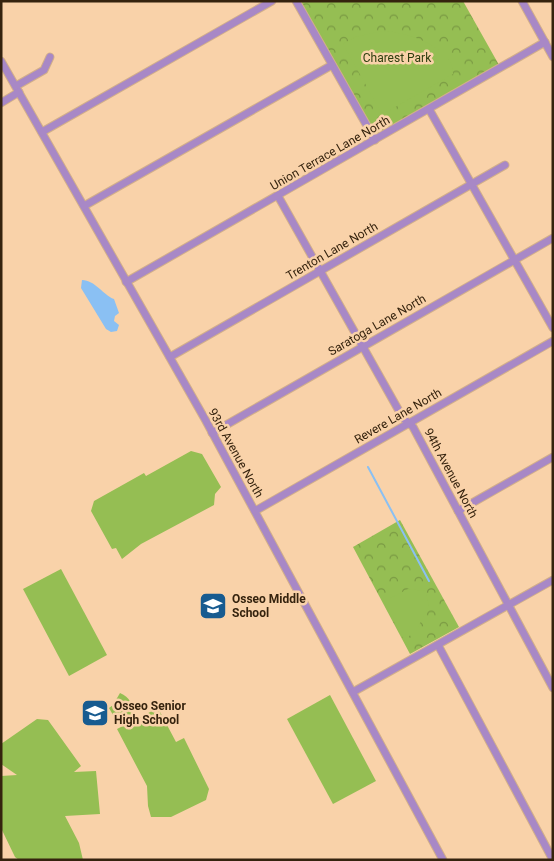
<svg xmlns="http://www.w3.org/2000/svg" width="554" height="861" font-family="Roboto,sans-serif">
<defs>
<pattern id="park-crowns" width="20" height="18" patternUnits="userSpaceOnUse" patternTransform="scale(1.25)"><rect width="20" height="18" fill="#95be53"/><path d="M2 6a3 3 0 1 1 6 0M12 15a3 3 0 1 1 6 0" fill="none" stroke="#7a9a43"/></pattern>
</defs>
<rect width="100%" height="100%" fill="#f9d2a9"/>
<g fill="url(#park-crowns)">
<path d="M300,1H463L499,65L376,135Z"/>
<path d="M400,520L459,627L410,654L353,547Z"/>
</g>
<g fill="#95be53">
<path d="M382,31C403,31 454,46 453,74L385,113L381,112L343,44L355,37Z"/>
<path d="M191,451L202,454L221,487L215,494L214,505L141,544L122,559L116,548L112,549L91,511L94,501L144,473L146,476Z"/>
<path d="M61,569L107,655L69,676L23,589Z"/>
<path d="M408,589L426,591L429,606L416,631L404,640L385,606L387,600Z"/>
<path d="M120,693C130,697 133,705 133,715L117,714L113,715L109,708L113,705Z"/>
<path d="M330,695L376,781L333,804L287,719Z"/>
<path d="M158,708L176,742L184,738L209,789L206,800L171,817H151L148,806L147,786L117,729Z"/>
<path d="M37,719L48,720L81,766L74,772L96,771L100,814L65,816L79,843L83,860H19L15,857L1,828V776L17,775L1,764V744Z"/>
</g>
<path fill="#8ac0f3" d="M82,280C95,280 103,295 114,299L119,313L115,316L114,321L119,325L117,331L111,332L106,329L81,288Z"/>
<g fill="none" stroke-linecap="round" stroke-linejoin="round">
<path stroke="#8ac0f3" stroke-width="2" d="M368,467L429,581"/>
<g stroke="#d2af8a" stroke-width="9">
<g id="minor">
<path d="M296,1L375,140"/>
<path d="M522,1L553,57"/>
<path d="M1,61L206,421L443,860"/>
<path d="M16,86L44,70L50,57"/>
<path d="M1,103L19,92"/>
<path d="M429,109L553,328"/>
<path d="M42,132L272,1"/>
<path d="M278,196L403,418L413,427L553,688"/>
<path d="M84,206L332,65"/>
<path d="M126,282L545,42"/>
<path d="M170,357L505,165"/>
<path d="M212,433L553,238"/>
<path d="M255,511L553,341"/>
<path d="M458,511L553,457"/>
<path d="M438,645L553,860"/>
<path d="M353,692L553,580"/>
</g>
</g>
<use href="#minor" stroke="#a888c6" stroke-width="7"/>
</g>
<defs>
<g id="school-square" transform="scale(1.4375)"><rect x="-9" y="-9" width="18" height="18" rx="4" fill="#175b90" stroke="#f9d2a9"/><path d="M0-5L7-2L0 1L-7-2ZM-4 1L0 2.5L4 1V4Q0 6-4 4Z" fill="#fff"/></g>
</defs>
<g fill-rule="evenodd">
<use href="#school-square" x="213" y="606"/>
<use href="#school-square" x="95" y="713"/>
</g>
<g text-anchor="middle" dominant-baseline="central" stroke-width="5" stroke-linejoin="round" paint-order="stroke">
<g font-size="12" fill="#2d3e0f" stroke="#f9d2a9">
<text x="397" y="58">Charest Park</text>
</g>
<g font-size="12" fill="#35230e" stroke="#f9d2a9">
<text transform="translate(330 153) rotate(-30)">Union Terrace Lane North</text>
<text transform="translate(332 251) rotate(-30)">Trenton Lane North</text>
<text transform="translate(377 325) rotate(-30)">Saratoga Lane North</text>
<text transform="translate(398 416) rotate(-30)">Revere Lane North</text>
<text transform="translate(236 453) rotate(61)">93rd Avenue North</text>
<text transform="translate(451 473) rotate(62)">94th Avenue North</text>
</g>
<g font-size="12" font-weight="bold" fill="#35230e" stroke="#f9d2a9" text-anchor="start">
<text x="232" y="599">Osseo Middle<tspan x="232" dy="14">School</tspan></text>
<text x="114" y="706">Osseo Senior<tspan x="114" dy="14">High School</tspan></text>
</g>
</g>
<rect width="554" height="861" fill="none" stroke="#35230e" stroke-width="5"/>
</svg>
